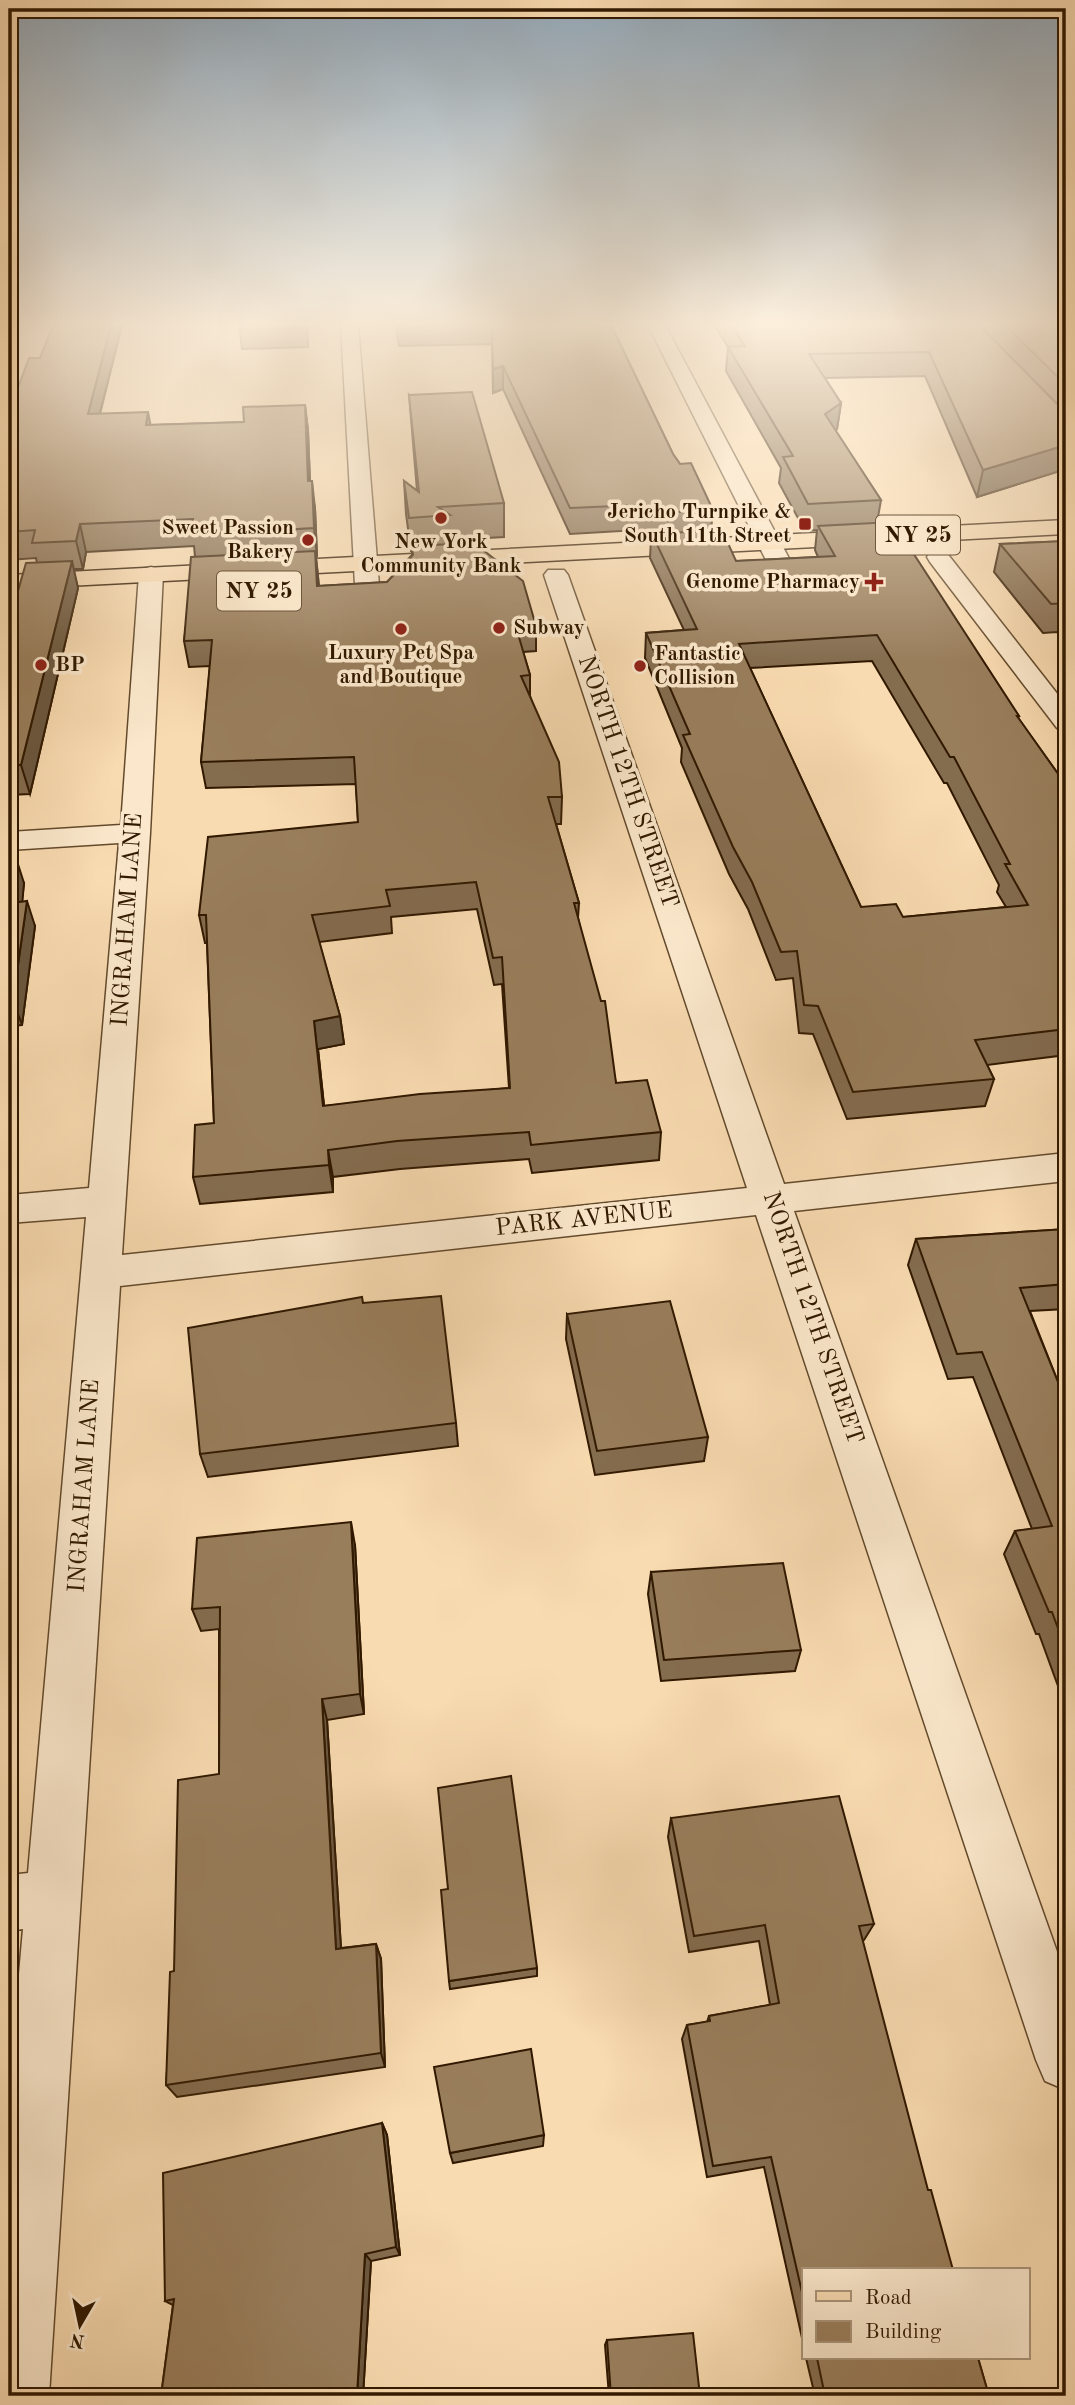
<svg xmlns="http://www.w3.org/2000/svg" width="1075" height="2405" font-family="'Old Standard TT',serif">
<rect width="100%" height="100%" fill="#f9dbb1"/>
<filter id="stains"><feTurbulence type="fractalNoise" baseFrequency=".00286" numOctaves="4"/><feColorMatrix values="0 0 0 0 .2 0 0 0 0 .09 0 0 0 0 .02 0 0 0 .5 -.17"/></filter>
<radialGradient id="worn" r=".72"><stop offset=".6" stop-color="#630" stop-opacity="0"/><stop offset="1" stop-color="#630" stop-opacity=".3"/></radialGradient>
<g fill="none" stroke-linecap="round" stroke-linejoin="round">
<g stroke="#634a2c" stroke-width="3">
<g id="street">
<path d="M341,325H358L379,585L375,590H359L355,585Z"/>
<path d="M648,325H665L792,564L788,569H772L768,564Z"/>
<path d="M938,550L946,552L1066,705V730L1057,728L930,562L927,557L930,552Z"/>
<path d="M151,567L159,569L163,574L150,833L122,1255L747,1188L544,575L548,570H564L568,575L784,1184L1066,1153V1181L794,1211L1066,1977V2090L1045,2081L1036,2060L756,1215L120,1286L49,2396H9V2087L23,1929L9,1931V1875L28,1873L86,1217L9,1223V1195L89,1188L119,843L9,850V832L121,825L139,574L143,569Z"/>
</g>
</g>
<g stroke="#311900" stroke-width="3">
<path id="primary" d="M1066,520V534L9,589V575Z"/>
</g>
<use href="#street" fill="#fbe8cc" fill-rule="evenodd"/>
<use href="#primary" fill="#f9dbb1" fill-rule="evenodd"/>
</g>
<g fill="#846c4f" stroke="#311900" stroke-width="2" fill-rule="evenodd">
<path d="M53,325H122L100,414L150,425L244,422L305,405L308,430L310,481L315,508L317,556H316L319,586L387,582L412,555V551H411L406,514L404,481L417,491L409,395L504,503V537L451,540V544L536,626V651L523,652L530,675V696L562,797L561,824H556L579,903L578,918L616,1083L661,1132L659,1160L532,1173L529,1159L400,1169L333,1177V1192L200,1204L193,1177L214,1123L207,943H205L199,915L358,822L356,784L206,788L201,762L210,666L189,667L184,641L195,557L194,546L86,552L83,569H73L78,588L30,794L9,795V622L37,563L36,558L9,560V412L40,358ZM477,909L494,985L502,984L509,1088L324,1106L318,1049L344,1044L340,1016L319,942L392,933L391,917Z"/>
<path d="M239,325H307L308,347L242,349Z"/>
<path d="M396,325H611L673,454L713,510L711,531L736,561L818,557L815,550L817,530L805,531L779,483L781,468L726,371L728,347L714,325H1066V469L977,497L925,376L825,378L841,403L837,429L835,430L881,500L877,523L1019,716L1018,718L1066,785V1055L987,1065L994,1079L985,1106L847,1119L813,1034L799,1033L793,978L776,980L748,909L729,874L681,762L682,748L645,658L646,633L684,630L650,558L651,539H642L638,530L570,534L503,389L493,393L492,344L399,346ZM872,661L944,783H947L999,885L997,892L1006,907L903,917L861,907L750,668Z"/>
<path d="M1066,541V642L1057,632L1043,633L994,572L1000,544Z"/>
<path d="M9,858L24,883L22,901L35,926L22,1025L11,1026L9,1039Z"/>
<path d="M1066,1229V1309L1030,1311L1066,1402V1708L1039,1634H1036L1004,1554L1015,1531L1032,1529L973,1377L948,1379L908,1265L916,1239Z"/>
<path d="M363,1303L456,1423L458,1446L208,1477L200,1454Z"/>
<path d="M567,1314L708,1437L704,1461L595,1475L566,1339Z"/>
<path d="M355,1545L364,1714L327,1720L341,1948L376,1944L381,1959L385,2067L177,2097L166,2085L174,1971L219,1774V1629L201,1631L192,1609Z"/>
<path d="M651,1572L801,1650L795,1671L661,1681L648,1594Z"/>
<path d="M671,1818L874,1924L864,1940L862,1941L804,2270V2347L764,2167L707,2177L682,2039L687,2025L707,2022L709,2016L770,2005L759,1941L689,1952L668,1837Z"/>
<path d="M537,1968V1976L450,1989L449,1981Z"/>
<path d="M382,2123L387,2135L400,2255L371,2261L363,2396H161L173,2305L165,2301Z"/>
<path d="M544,2135L543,2146L453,2163L450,2153Z"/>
<path d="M607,2340L700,2396H609L605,2345Z"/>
<path d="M806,2358H978L989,2396H815Z"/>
</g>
<g fill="#6b5840" stroke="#311900" stroke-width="2">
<path d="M111,325H122L93,440L88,414Z"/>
<path d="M503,366V389L493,393V369Z"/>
<path d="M841,403L837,429L822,440L825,414Z"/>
<path d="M305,405L308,430L311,509L308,481Z"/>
<path d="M148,412L153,437L146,425Z"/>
<path d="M1066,445V469L977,497L983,470Z"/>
<path d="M312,481L315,508L317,556L314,528Z"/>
<path d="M80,524L86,552L83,569L76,541Z"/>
<path d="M315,551L318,576L320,611L317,586Z"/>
<path d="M72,561L78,588L30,794L21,765Z"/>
<path d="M16,858L24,883L20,928L11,903Z"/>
<path d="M27,901L35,926L22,1025L13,1000Z"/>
<path d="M340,1016L344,1044L318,1049L327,1133L323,1106L314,1021Z"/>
<path d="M9,1019L11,1026L9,1039Z"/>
<path d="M328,1150L333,1177V1192L329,1165Z"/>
<path d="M351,1522L355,1545L364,1714L360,1694Z"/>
<path d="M322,1699L327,1720L342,1965L336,1949Z"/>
<path d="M376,1944L381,1959L385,2067L381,2053Z"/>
<path d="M382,2123L387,2135L400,2255L396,2247Z"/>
<path d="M365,2254L371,2261L363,2396H357Z"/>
</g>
<g fill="#997e5c" stroke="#311900" stroke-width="2" fill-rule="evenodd">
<path d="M53,325H111L88,414L148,412L146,425L244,422L243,407L305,405L308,481H312L314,528L191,535L193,519L80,524L76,541L32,543L35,530L9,532V412L29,358H40Z"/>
<path d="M239,325H305L306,328L239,329Z"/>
<path d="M492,325H611L673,454L680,464L691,463L713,510L643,514L639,505L570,508L503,366L493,369Z"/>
<path d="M731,325H979L1064,411L1066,412V445L983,470L929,352L809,354L841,403L825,414L881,500L808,504L783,457L793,456L728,347L745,346Z"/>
<path d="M1005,325H1066V385Z"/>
<path d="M472,392L504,503L438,507L450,515L409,518L404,481L419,492L409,395Z"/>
<path d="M893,522L1019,716H1017L1066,785V1029L975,1040L994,1079L853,1092L818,1006L804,1005L797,951L781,952L752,882L733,847L683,735L690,734L646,633L697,629L652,534L722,530L736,561L835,556L818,526ZM877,635L950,757H954L1010,864H1005L1028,905L903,917L896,904L861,907L739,644Z"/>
<path d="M1066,541V605L1065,603L1051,604L1000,544Z"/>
<path d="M474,543L523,581L536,626L516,627L530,675L521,676L559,762L562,797H548L579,903H574L601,1001H605L616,1083L647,1080L661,1132L531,1145L529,1132L397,1141L328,1150L329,1165L193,1177L195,1125L214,1123L206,915H199L208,837L358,822L354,757L201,762L212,640L184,641L191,557L315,551L317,586L387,582L413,555L412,546ZM476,882L493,958L502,957L510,1088L420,1094L323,1106L314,1021L340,1016L312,915L390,906L386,890Z"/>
<path d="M72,561L21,765H9V622L26,563Z"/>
<path d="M9,858H16L11,903L27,901L13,1000H9Z"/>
<path d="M1066,1229V1284L1020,1288L1066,1402V1650L1052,1612H1049L1015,1531L1052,1526L982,1352L957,1354L916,1239Z"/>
<path d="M441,1296L456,1423L200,1454L188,1328L362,1297L363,1303Z"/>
<path d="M670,1301L708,1437L597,1451L567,1314Z"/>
<path d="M351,1522L360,1694L322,1699L336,1949L376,1944L381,2053L166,2085L170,1972L174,1971L178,1780L219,1774L220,1607L192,1609L197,1538Z"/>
<path d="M783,1563L801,1650L664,1660L651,1572Z"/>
<path d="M511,1776L537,1968L449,1981L441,1890L448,1889L438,1788Z"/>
<path d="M839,1796L874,1924L859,1926L928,2190H931L953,2270H804V2301L771,2157L713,2166L687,2025L710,2021L709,2016L779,2003L765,1925L694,1936L671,1818Z"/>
<path d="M531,2049L544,2135L450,2153L434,2067Z"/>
<path d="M382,2123L396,2247L365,2254L357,2396H161L174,2299L165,2301L163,2173Z"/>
<path d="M693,2333L700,2396H611L607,2340Z"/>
<path d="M817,2358H978L989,2396H825Z"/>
</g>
<linearGradient id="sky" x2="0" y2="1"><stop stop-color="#93a9ba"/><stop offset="0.49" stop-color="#fcefdc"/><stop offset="1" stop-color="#fcefdc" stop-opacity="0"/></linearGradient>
<rect width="1075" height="661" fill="url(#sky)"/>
<g fill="#8f2418" stroke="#fbe8cc" stroke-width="2.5">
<circle cx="441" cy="518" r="7"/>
<rect x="798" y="517" width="14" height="14" rx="3.5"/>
<circle cx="308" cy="540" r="7"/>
<path d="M870.5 571.5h7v7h7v7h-7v7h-7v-7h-7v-7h7z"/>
<circle cx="499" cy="628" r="7"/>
<circle cx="401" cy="629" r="7"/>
<circle cx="41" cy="665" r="7"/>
<circle cx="640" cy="666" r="7"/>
</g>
<g text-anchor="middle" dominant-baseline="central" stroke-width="7" stroke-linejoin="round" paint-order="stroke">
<g font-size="21" font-weight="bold" fill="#311900" stroke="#fbe8cc" text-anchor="end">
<text x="791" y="512">Jericho Turnpike &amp;<tspan x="791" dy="24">South 11th Street</tspan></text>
<text x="294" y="528">Sweet Passion<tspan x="294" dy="24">Bakery</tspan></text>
<text x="441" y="542" text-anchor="middle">New York<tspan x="441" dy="24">Community Bank</tspan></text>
<text x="860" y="582">Genome Pharmacy</text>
<text x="513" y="628" text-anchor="start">Subway</text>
<text x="401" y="653" text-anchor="middle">Luxury Pet Spa<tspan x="401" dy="24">and Boutique</tspan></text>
<text x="654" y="654" text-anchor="start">Fantastic<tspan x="654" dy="24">Collision</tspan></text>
<text x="55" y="665" text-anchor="start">BP</text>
</g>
<g fill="#fbe8cc" stroke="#6e573d" stroke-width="2">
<rect x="876" y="515.5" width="84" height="39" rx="5"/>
<rect x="217" y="571.5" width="84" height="39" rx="5"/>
</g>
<g font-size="23" font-weight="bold" fill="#311900">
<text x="918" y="535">NY 25</text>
<text x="259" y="591">NY 25</text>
</g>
<g font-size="24" fill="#311900" stroke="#fbe8cc">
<text transform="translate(627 782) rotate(71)">NORTH 12TH STREET</text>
<text transform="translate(128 920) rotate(-86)">INGRAHAM LANE</text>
<text transform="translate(584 1220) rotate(-6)">PARK AVENUE</text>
<text transform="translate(812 1318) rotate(71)">NORTH 12TH STREET</text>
<text transform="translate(85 1486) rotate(-86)">INGRAHAM LANE</text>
</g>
</g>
<rect width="1075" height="2405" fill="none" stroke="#f9dbb1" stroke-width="35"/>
<rect x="10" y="10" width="1054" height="2384" fill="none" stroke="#311900" stroke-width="3.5"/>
<rect x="18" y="18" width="1040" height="2370" fill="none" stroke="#311900" stroke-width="2"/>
<rect x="802" y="2268" width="228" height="91" fill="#fbe8cc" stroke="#aa957a" stroke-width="2"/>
<rect x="816" y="2291" width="35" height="10" fill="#f9dbb1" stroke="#aa957a" stroke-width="2"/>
<text x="865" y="2304" font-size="21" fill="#311900">Road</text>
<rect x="816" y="2321" width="35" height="21" fill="#997e5c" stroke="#aa957a" stroke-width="2"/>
<text x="865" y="2338" font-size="21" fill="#311900">Building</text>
<g transform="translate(80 2325) rotate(189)" stroke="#fbe8cc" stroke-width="5" paint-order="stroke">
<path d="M0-5L12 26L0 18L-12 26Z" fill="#311900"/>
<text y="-10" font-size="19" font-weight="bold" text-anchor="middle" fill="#311900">N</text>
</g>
<rect width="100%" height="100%" filter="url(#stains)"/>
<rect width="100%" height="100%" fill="url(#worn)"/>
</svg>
